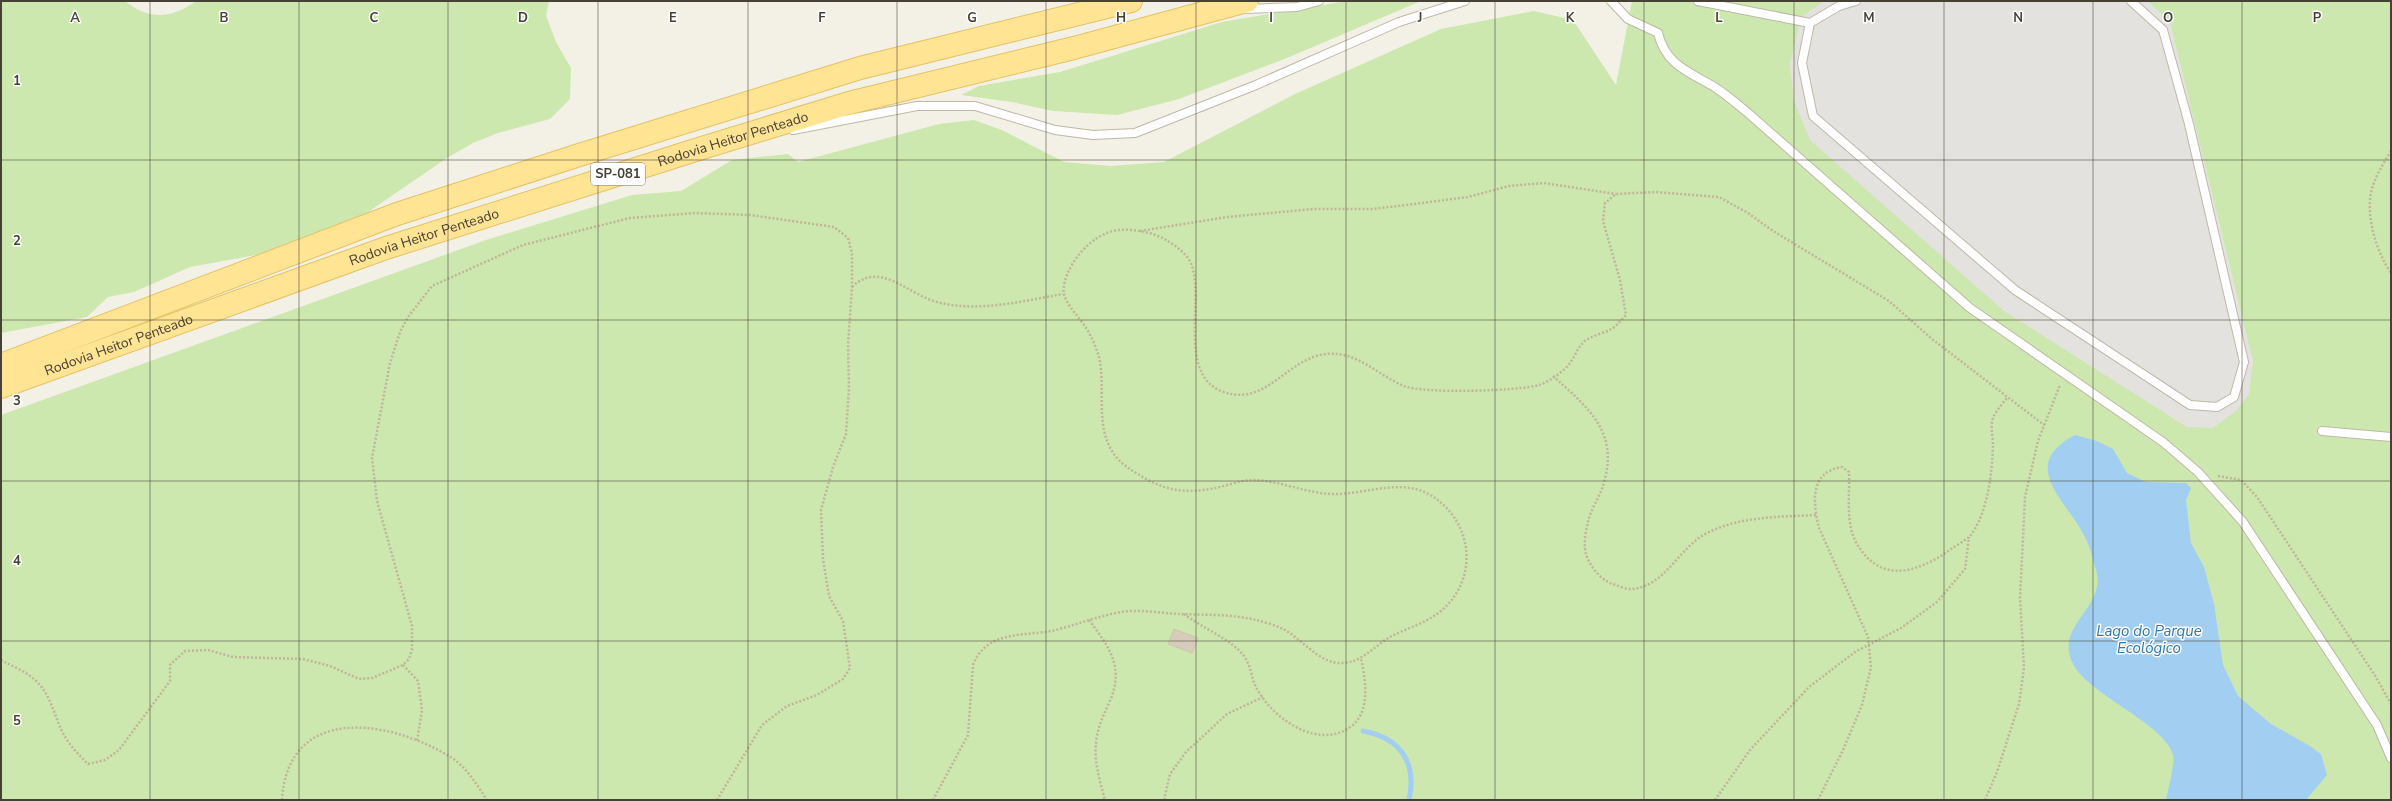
<svg xmlns="http://www.w3.org/2000/svg" width="2392" height="801" font-family="'Nunito Sans',sans-serif">
<rect width="100%" height="100%" fill="#f3f0e6"/>
<g fill="#cce8ae">
<path d="M1,1H125C148,20 172,19 196,1H549L546,16L556,42L571,68L570,99L550,119L498,133L473,143L447,158L308,253H267L190,267L134,292L108,297L87,317L1,333Z"/>
<path d="M1347,1H1421L1287,58L1179,99L1117,115L1053,111L1012,102L961,95L979,86L1060,72L1222,22Z"/>
<path d="M1632,1H2391V800H1V415L486,240L632,195L681,191L732,160L788,154L798,162L939,124L974,120L1002,130L1064,162L1111,166L1164,162L1295,94L1441,29L1534,11L1573,20L1616,85Z"/>
</g>
<path fill="#e4e2de" d="M1825,1H2148L2170,22L2253,361L2249,394L2237,410L2213,428L2187,427L2004,311L1810,140L1794,101L1790,64L1801,17Z"/>
<path fill="#a2cef1" d="M2075,435L2097,441L2113,449L2127,473L2146,482L2186,483L2191,488L2186,500L2191,543L2204,567L2214,604L2223,665L2238,696L2271,724L2310,746L2321,754L2327,775L2306,800H2166C2168,789 2175,765 2173,755C2165,723 2087,695 2072,662C2055,625 2107,607 2096,570C2093,561 2091,550 2087,541C2070,502 2015,467 2075,435Z"/>
<g fill="none" stroke-linecap="round" stroke-linejoin="round">
<path stroke="#a2cef1" stroke-width="5" d="M1363,731C1401,738 1417,763 1409,800"/>
</g>
<path fill="#d5ccbb" stroke="#d0c4af" d="M1174,629L1198,638L1192,653L1168,644Z"/>
<g fill="none" stroke-linecap="round" stroke-linejoin="round">
<g stroke="#bfb8a9" stroke-width="10">
<g id="lane">
<path d="M1611,1L1628,19L1658,33C1666,66 1690,72 1716,88C1727,95 1738,105 1748,113L1970,308L2163,442L2198,472L2243,522L2377,725L2391,758"/>
<path d="M1698,1L1810,23L1839,6L1856,1"/>
<path d="M1245,9L1297,7L1319,1"/>
<path d="M1810,23L1802,63L1813,116L2015,290L2190,405L2217,407L2234,397L2244,362L2189,124L2163,30L2131,1"/>
<path d="M793,130L917,106H975L1055,130L1093,135L1135,133L1256,85L1399,22L1465,1"/>
<path d="M2322,431L2391,437"/>
</g>
</g>
<g stroke="#e5c263" stroke-width="24">
<g id="primary">
<path d="M1,365L397,214L576,156L860,68L1131,1"/>
<path id="s1" d="M1,387L386,248L702,148L849,103L1074,48L1247,1"/>
</g>
</g>
<g stroke="#c1b49a" stroke-width="2.5" stroke-dasharray="2 2" stroke-linecap="butt">
<path d="M2391,151C2383,164 2374,178 2371,193C2366,218 2377,253 2391,273"/>
<path d="M1140,231L1227,217L1313,209H1373L1414,204L1468,197L1509,186L1544,183L1616,194"/>
<path d="M852,287C880,260 907,294 937,302C977,313 1023,301 1063,294"/>
<path d="M1553,376C1587,407 1619,431 1604,482C1601,495 1593,505 1589,518C1586,529 1583,543 1586,554C1590,567 1602,582 1616,585C1621,587 1628,590 1633,589C1667,585 1680,545 1709,532C1743,516 1779,517 1816,515"/>
<path d="M2218,476L2241,480L2257,497L2376,677L2391,704"/>
<path d="M1184,614C1202,628 1231,639 1244,656C1251,666 1251,677 1256,687C1272,719 1320,752 1353,725C1370,710 1366,680 1361,659"/>
<path d="M1089,620C1110,648 1125,668 1109,703C1103,716 1097,729 1096,743C1094,762 1100,782 1105,800"/>
<path d="M1,660C14,667 30,673 40,685C53,701 55,719 64,735C70,746 79,755 88,764L105,760L119,750L170,681V665L185,651L208,650L233,657L303,659L330,666L359,679L372,678L403,665L409,659L412,650V626L377,501L372,458L390,363L400,332L408,317L432,286L523,245L630,218L695,213L750,215L834,227L848,238L852,254V287L848,345L849,388L846,434L833,467L821,510L823,559L829,596L843,621L850,668L843,679L817,695L787,706L762,725L717,800"/>
<path d="M403,665L418,681L422,710L417,741"/>
<path d="M282,800C288,702 392,720 452,758C467,768 477,785 487,800"/>
<path d="M933,800L968,735L973,665C987,629 1025,637 1056,630C1078,624 1099,616 1121,612C1139,609 1160,613 1179,614C1204,615 1232,614 1256,620C1264,622 1275,625 1283,629C1301,638 1319,663 1340,663C1361,664 1374,646 1390,637C1407,628 1427,623 1442,610C1479,578 1473,522 1432,496C1404,478 1368,493 1338,494C1308,495 1281,480 1252,480C1240,480 1227,486 1215,488C1186,494 1166,491 1141,476C1131,470 1118,462 1112,451C1095,424 1106,386 1099,357C1096,346 1089,331 1082,322C1064,299 1056,293 1073,263C1083,247 1100,232 1119,230C1134,229 1153,232 1166,240C1176,246 1188,254 1192,266C1204,301 1178,373 1221,391C1265,409 1287,358 1326,354C1358,351 1377,375 1404,386C1424,394 1518,391 1539,385C1549,382 1564,371 1570,363C1576,355 1578,346 1586,340C1594,335 1605,333 1613,328C1618,324 1622,319 1626,315L1620,280L1603,221L1605,203L1616,194L1655,192L1719,197L1748,213L1773,231L1889,301L1932,339L2044,425"/>
<path d="M1164,800L1170,774L1186,752L1227,714L1263,697"/>
<path d="M1715,800L1750,750L1809,687L1855,652L1901,628L1937,602L1965,569L1969,537"/>
<path d="M1818,800L1843,750L1862,705L1871,667L1868,637L1819,528C1813,503 1809,472 1842,467L1849,472C1850,494 1845,524 1857,544C1881,585 1918,572 1950,550C1956,545 1965,541 1970,536C1988,513 1992,473 1993,445C1993,437 1990,425 1993,418C1996,411 2002,404 2007,398"/>
<path d="M1985,800L1997,772L2019,704L2024,668L2020,598L2025,497L2038,441L2060,385"/>
</g>
<use href="#lane" stroke="#fff" stroke-width="8"/>
<use href="#primary" stroke="#ffe494" stroke-width="22"/>
</g>
<path fill="none" stroke="#464035" stroke-width="1" stroke-opacity="0.55" d="M150,1V800M299,1V800M448,1V800M598,1V800M748,1V800M897,1V800M1046,1V800M1196,1V800M1346,1V800M1495,1V800M1644,1V800M1794,1V800M1944,1V800M2093,1V800M2242,1V800M1,160H2391M1,320H2391M1,481H2391M1,641H2391"/>
<g text-anchor="middle" dominant-baseline="central" stroke-width="3" stroke-linejoin="round" paint-order="stroke">
<rect fill="#fff" stroke="#7e7972" stroke-width="1" x="591" y="163" width="54" height="22" rx="3"/>
<g font-size="13" font-weight="bold" fill="#464035">
<text x="618" y="174">SP-081</text>
</g>
<g font-size="14" fill="#464035" stroke="#fff">
<text stroke="none"><textPath href="#s1" startOffset="773">Rodovia Heitor Penteado</textPath></text>
<text stroke="none"><textPath href="#s1" startOffset="449">Rodovia Heitor Penteado</textPath></text>
<text stroke="none"><textPath href="#s1" startOffset="125">Rodovia Heitor Penteado</textPath></text>
</g>
<g font-size="15" font-style="italic" fill="#2d77b3" stroke="#fff">
<text x="2149" y="631">Lago do Parque<tspan x="2149" dy="17">Ecológico</tspan></text>
</g>
</g>
<g font-size="13" text-anchor="middle" font-weight="bold" fill="#464035" stroke="#fff" stroke-width="3" stroke-linejoin="round" paint-order="stroke">
<text x="75" y="22">A</text>
<text x="224" y="22">B</text>
<text x="374" y="22">C</text>
<text x="523" y="22">D</text>
<text x="673" y="22">E</text>
<text x="822" y="22">F</text>
<text x="972" y="22">G</text>
<text x="1121" y="22">H</text>
<text x="1271" y="22">I</text>
<text x="1420" y="22">J</text>
<text x="1570" y="22">K</text>
<text x="1719" y="22">L</text>
<text x="1869" y="22">M</text>
<text x="2018" y="22">N</text>
<text x="2168" y="22">O</text>
<text x="2317" y="22">P</text>
<text x="17" y="85">1</text>
<text x="17" y="245">2</text>
<text x="17" y="405">3</text>
<text x="17" y="565">4</text>
<text x="17" y="725">5</text>
</g>
<rect width="2392" height="801" fill="none" stroke="#464035" stroke-width="4"/>
</svg>
